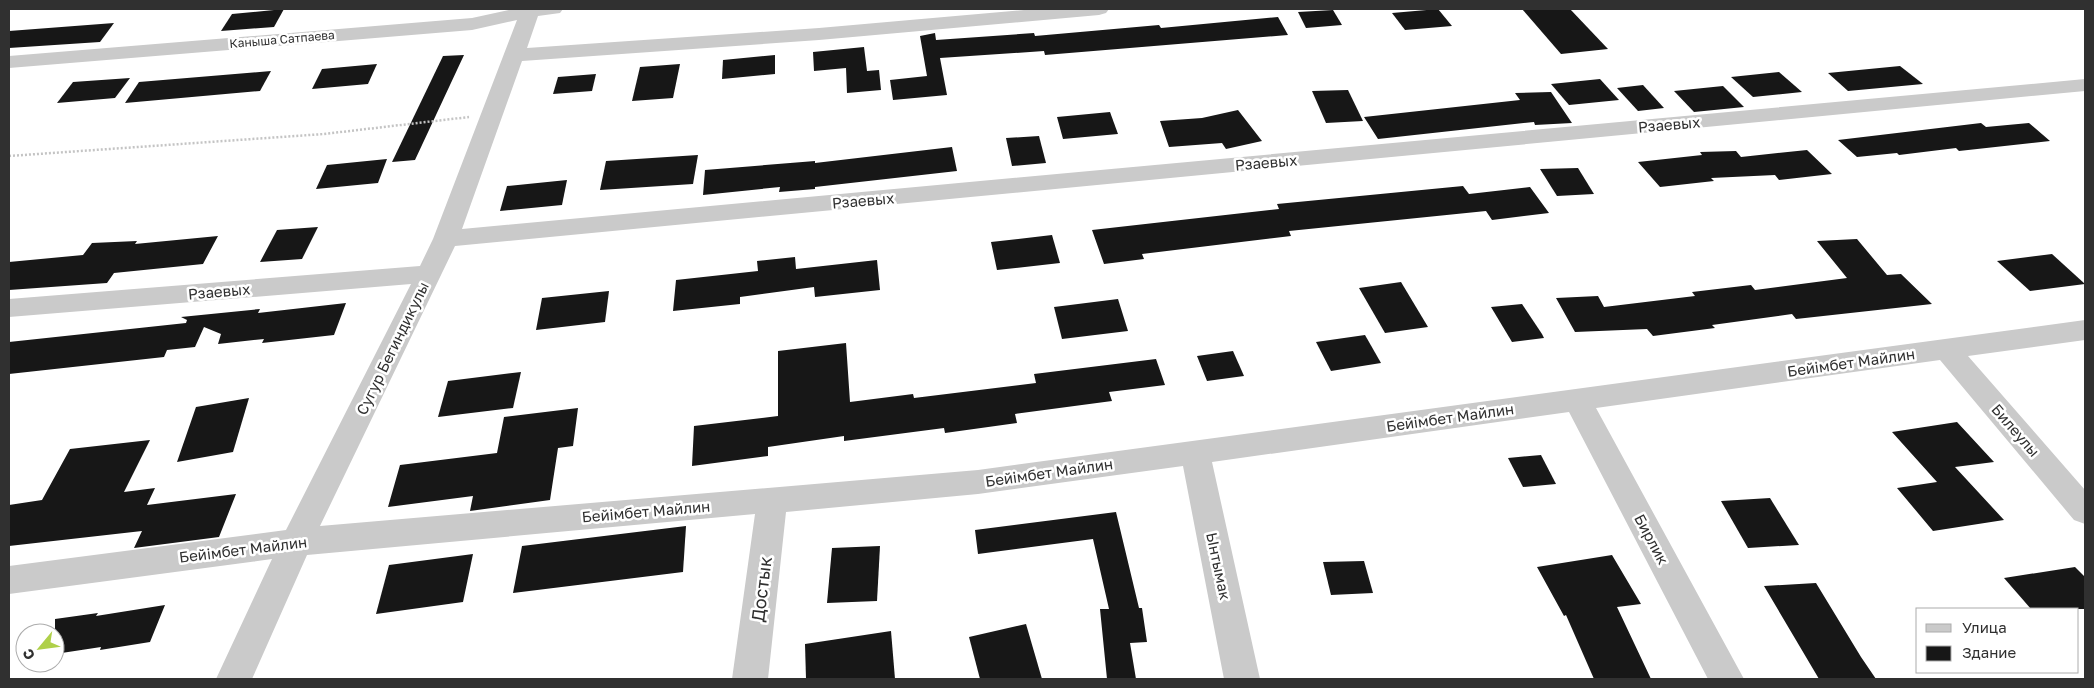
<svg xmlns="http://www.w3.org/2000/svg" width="2094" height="688" font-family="'Golos Text',sans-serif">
<rect width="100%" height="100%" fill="#fff"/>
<g fill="#171717">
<path d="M284,9L274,27L221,31L232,14Z"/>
<path d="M1438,9L1452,26L1405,30L1392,13Z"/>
<path d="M1522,9H1570L1608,49L1561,54Z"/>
<path d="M1333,10L1342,25L1306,28L1298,12Z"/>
<path d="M1278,17L1288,35L1045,55L1044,51L940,58L947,95L893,100L890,80L927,76L920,36L935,33L936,40L1034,33L1035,36L1159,25L1161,28Z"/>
<path d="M114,23L100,42L9,48V31Z"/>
<path d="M864,47L867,71L879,70L881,90L847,93L846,68L814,71L813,52Z"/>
<path d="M464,55L415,160L392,162L443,56Z"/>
<path d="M775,55V74L722,79L723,60Z"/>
<path d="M377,64L368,84L312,89L322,69Z"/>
<path d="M680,64L673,98L632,101L640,67Z"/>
<path d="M1900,66L1923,84L1848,91L1828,73Z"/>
<path d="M271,71L260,91L125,103L139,82Z"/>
<path d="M1779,72L1802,92L1753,97L1731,77Z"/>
<path d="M596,74L592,91L553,94L558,77Z"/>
<path d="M130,78L115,98L57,103L73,82Z"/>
<path d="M1600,79L1619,100L1569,105L1551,84Z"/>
<path d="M1643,85L1664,108L1638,111L1617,88Z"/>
<path d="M1723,86L1744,107L1694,112L1674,91Z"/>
<path d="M1348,90L1363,121L1326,123L1312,91Z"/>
<path d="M1551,92L1572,123L1535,125L1534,122L1378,139L1364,117L1520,100L1515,93Z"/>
<path d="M1238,110L1262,141L1226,149L1222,143L1169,147L1160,121L1202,118Z"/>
<path d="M1110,112L1118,134L1063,139L1057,117Z"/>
<path d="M1981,123L1986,127L2029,123L2050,141L1959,151L1956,148L1899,155L1897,153L1857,157L1838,140Z"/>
<path d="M1039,136L1046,163L1012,166L1006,138Z"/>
<path d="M952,147L957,171L815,187V189L779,192L780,187L703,195L705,170L815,161V163Z"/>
<path d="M1807,150L1832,174L1779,180L1775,175L1711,178L1714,181L1660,187L1638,162L1702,155L1700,152L1736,151L1741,157Z"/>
<path d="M698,155L693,184L600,190L606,161Z"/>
<path d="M387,159L378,183L316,189L327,165Z"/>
<path d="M1578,168L1594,194L1557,196L1540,169Z"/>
<path d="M567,180L562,205L500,211L507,186Z"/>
<path d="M1463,186L1469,194L1530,187L1549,213L1492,220L1486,211L1289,231L1291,236L1142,254L1144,259L1104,264L1092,230L1279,209L1277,204Z"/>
<path d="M318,227L302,259L260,262L277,230Z"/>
<path d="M1052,235L1060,263L997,270L991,242Z"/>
<path d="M218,236L203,264L114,273L107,283L9,290V262L83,255L92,243L137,241L135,244Z"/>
<path d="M1857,239L1887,275L1901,274L1932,304L1796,319L1792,314L1712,325L1715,328L1653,336L1647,329L1575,332L1556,298L1598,296L1604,307L1695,296L1692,292L1751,285L1755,290L1847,278L1817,241Z"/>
<path d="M2052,254L2085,284L2030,291L1997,261Z"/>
<path d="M795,257L796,269L877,260L880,290L815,297L814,287L740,297V304L673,311L676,280L758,271L757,261Z"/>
<path d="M1401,282L1428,327L1385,333L1359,288Z"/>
<path d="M609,291L605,322L536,330L542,298Z"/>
<path d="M1118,299L1128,331L1062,339L1054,307Z"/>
<path d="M346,303L334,335L262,343L264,339L218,344L221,334L204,327L195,347L167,350L164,357L9,374V342L186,323L187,320L181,317L260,309L258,313Z"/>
<path d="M1522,304L1542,334L1544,338L1512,342L1491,307Z"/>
<path d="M1365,335L1381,363L1331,371L1316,342Z"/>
<path d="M846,343L850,402L913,394L914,398L1036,383L1034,374L1156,359L1165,385L1109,392L1112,401L1015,414L1017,423L945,433L944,428L844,441V436L768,447V456L692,466L694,426L778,416V351Z"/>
<path d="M1233,351L1244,376L1207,381L1197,356Z"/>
<path d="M521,372L513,408L438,417L448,381Z"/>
<path d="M249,398L233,452L177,462L196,407Z"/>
<path d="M578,408L573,446L558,448L550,500L470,511L473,496L388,507L400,465L497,453L504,417Z"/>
<path d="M1957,422L1994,462L1955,467L2004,520L1933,531L1897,488L1937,482L1892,432Z"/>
<path d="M150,440L124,492L155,488L147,505L236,494L219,537L134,548L142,531L9,546V505L42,500L70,449Z"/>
<path d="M1541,455L1556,484L1523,487L1508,458Z"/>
<path d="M1770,498L1799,545L1748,548L1721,501Z"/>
<path d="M1116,512L1139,608H1142L1147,642L1130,643L1136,679H1107L1100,609H1109L1093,539L978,554L975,530Z"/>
<path d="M686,526L683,572L513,593L522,546Z"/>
<path d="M880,546L877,601L827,603L832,548Z"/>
<path d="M473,554L463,602L376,614L389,565Z"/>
<path d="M1612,555L1641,604L1617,607L1651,679H1594L1566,615L1564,616L1537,567Z"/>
<path d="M1364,561L1373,593L1331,595L1323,562Z"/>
<path d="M2075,567L2085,577V609H2031L2004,578Z"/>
<path d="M1816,583L1861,657L1876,679H1819L1764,586Z"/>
<path d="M165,605L150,642L100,650L101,647L55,654V619L98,613L96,616Z"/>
<path d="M1026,624L1042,679H980L969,637Z"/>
<path d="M891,631L895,679H806L805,644Z"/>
</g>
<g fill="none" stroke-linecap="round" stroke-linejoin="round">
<path stroke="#c4c4c4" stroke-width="2.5" stroke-dasharray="2 2" stroke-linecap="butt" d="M9,156L324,134L469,117"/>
<path fill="#cacaca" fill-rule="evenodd" d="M513,9H563L560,13L538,16L527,48L819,28L1035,9H1109L1106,13L1099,15L819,40L522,61L462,229L2085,79V91L455,246L320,526L978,470L2085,320V340L1968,356L2085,490V524L2074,520L1940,360L1596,408L1744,679H1708L1569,412L1212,462L1260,679H1224L1183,466L978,494L786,512L768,679H732L755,514L307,555L252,679H216L272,559L9,594V566L286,530L411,284L9,317V299L420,266L433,239L517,20L472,30L9,68V56L472,18Z"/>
</g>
<g text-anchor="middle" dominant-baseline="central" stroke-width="5" stroke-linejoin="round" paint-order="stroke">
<g font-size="12" fill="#303030" stroke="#fff">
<text transform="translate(282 39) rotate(-5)">Каныша Сатпаева</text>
</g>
<g font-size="15" fill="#303030" stroke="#fff">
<text transform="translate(1669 124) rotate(-5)">Рзаевых</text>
<text transform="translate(1266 162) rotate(-5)">Рзаевых</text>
<text transform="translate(863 200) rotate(-5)">Рзаевых</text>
<text transform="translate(219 291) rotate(-5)">Рзаевых</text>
<text transform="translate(392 348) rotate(-64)">Сугур Бегиндикулы</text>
<text transform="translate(1851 362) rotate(-8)">Бейімбет Майлин</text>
<text transform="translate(1450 417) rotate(-8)">Бейімбет Майлин</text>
<text transform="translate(2016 430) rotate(49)">Билеулы</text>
<text transform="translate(1049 472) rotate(-8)">Бейімбет Майлин</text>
<text transform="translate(646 511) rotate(-5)">Бейімбет Майлин</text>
<text transform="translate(1652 539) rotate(62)">Бирлик</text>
<text transform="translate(243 549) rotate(-7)">Бейімбет Майлин</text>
<text transform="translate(1219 566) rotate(78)">Ынтымак</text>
</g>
<g font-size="18" fill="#303030" stroke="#fff">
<text transform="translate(761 589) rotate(-83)">Достык</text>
</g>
</g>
<rect width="2094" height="688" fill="none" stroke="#303030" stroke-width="20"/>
<rect x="1916" y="608" width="162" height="65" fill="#ffffff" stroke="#acacac"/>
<rect x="1926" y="624" width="25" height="8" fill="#cacaca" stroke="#acacac"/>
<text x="1962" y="633" font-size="15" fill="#303030">Улица</text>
<rect x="1926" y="646" width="25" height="15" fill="#171717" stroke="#acacac"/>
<text x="1962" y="658" font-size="15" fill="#303030">Здание</text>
<g transform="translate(40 648) rotate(241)"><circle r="24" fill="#ffffff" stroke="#acacac"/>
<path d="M0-4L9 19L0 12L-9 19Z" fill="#afd049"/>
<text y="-8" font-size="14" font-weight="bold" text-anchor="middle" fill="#303030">С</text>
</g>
</svg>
